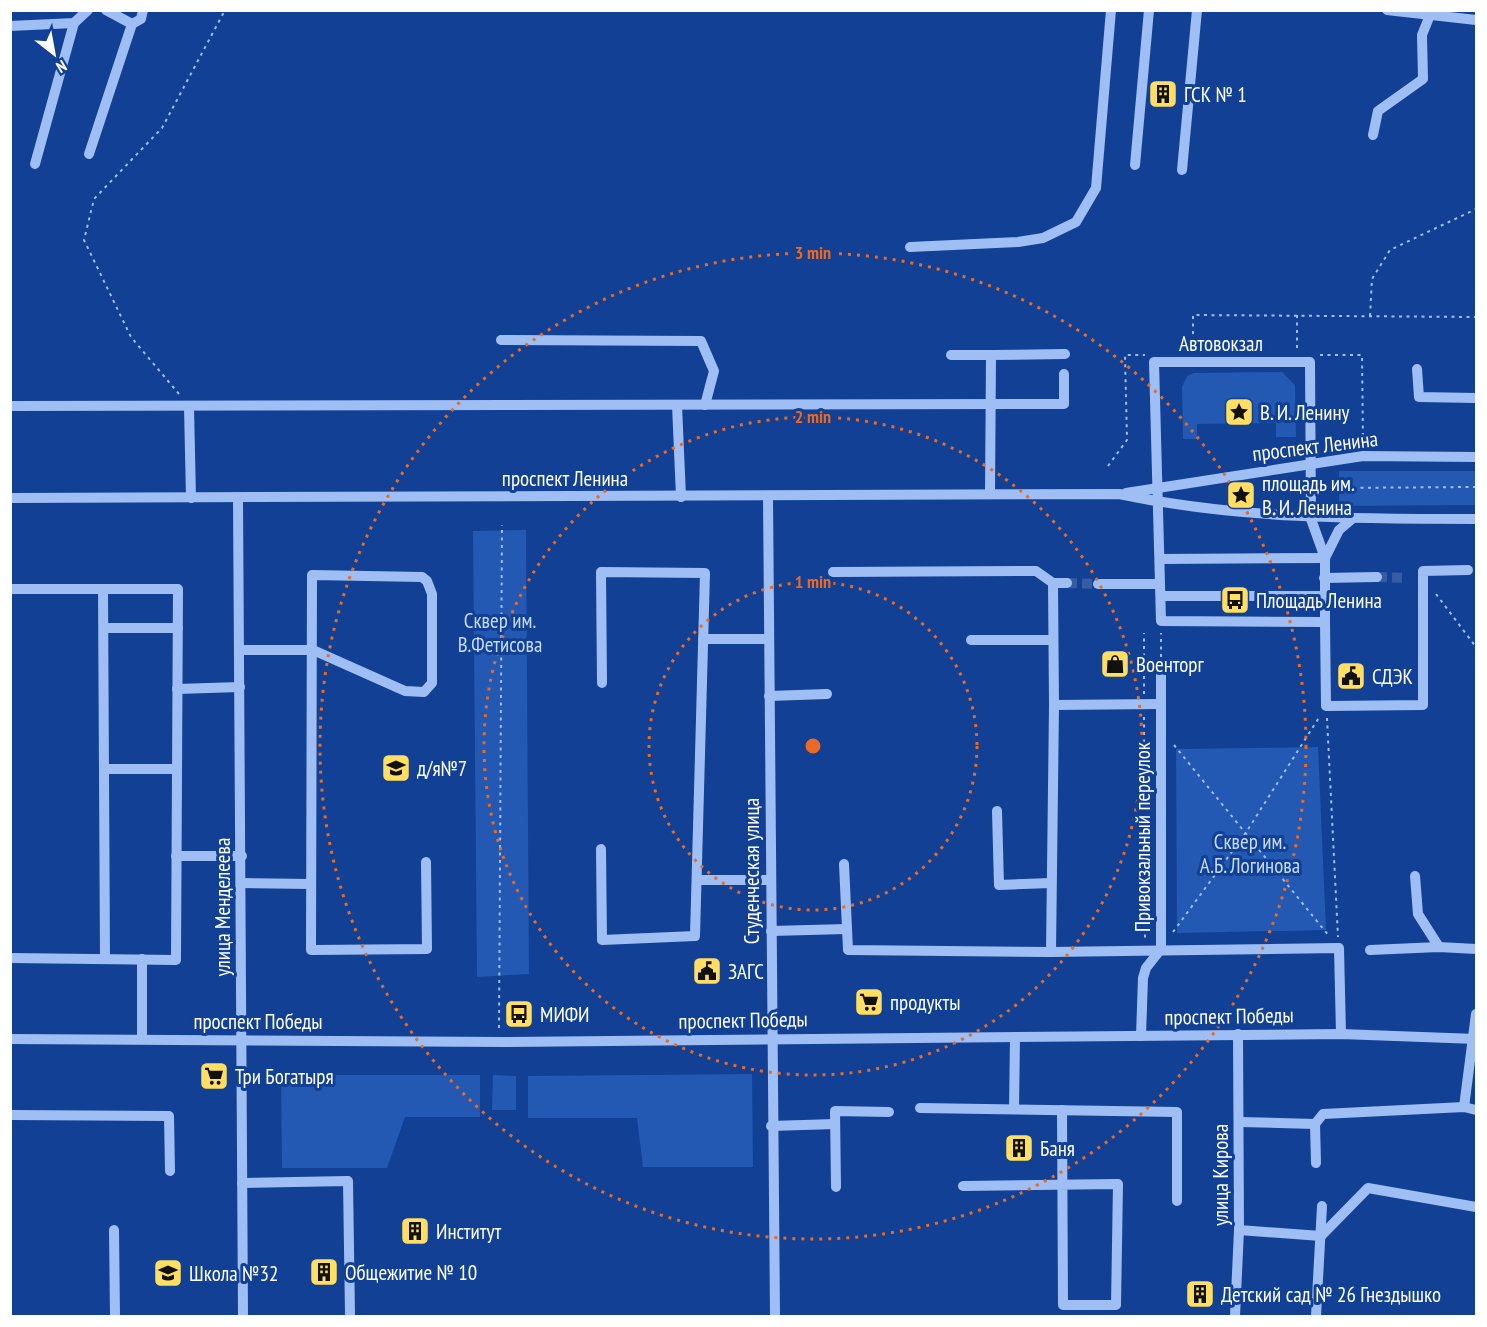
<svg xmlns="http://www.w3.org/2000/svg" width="1487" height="1327" font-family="'PT Sans Narrow',sans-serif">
<rect width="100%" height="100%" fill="#124094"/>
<g fill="#2358b3">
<path d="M1282,372L1295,385L1296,437H1276V423L1197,424V439H1183L1182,387L1187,376L1194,373Z"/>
<path d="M1339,471H1476V505L1339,506Z"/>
<path d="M526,530L529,974L477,977L473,531Z"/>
<path d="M1318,747L1326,930L1177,933L1176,749Z"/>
<path d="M752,1074L753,1167H643L637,1118H528V1076Z"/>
<path d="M281,1075H480V1117H405L387,1168H282Z"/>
<path d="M493,1075L516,1076V1110H492Z"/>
</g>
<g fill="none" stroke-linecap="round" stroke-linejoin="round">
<g stroke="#365da4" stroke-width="10" stroke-dasharray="10 5" stroke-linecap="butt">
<path d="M1377,577L1407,578"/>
<path d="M1067,583L1098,584"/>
</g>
<g stroke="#9fbef3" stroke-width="2" stroke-dasharray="3 4.5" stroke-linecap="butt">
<path d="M1297,315V352"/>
<path d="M1370,316L1372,279L1390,250L1476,209"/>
<path d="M1193,349V315L1476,317"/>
<path d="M1320,355H1362L1363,443"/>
<path d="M179,394L131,337L84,240L94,199L162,128L225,10"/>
<path d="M1108,466L1127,440L1125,355H1145"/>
<path d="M1323,488L1476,487"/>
<path d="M1436,594L1476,647"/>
<path d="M1161,657V633"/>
<path d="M1144,694V633"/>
<path d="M1144,717L1145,940"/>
<path d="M1327,718L1338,937"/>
<path d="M1174,745L1329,936"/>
<path d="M1173,932L1245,834L1320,716"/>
<path d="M499,1028L502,525"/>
</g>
<g stroke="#9fbef3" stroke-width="10">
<path d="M106,10L132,24L141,19L143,10"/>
<path d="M1387,10L1476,20"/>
<path d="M10,26L74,23L88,10"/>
<path d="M1373,135L1378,111L1423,79L1422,35L1430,15"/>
<path d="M89,154L132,24"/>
<path d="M35,164L74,23"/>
<path d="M1135,165L1149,10"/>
<path d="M1182,170L1197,10"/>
<path d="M910,247L1018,242L1043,238L1076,222L1096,188L1111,10"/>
<path d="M501,340L701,341L714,371L705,405"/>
<path d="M951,355H991"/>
<path d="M1154,362H1310L1311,519L1325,558V622L1161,621Z"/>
<path d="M1417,369L1419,397L1476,398"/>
<path d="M677,405L681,497"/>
<path d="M10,406L1064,404V374"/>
<path d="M189,407L191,498"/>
<path d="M1126,493L1363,456L1476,457"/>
<path d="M990,494L991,355L1065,354"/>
<path d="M768,497L775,1316"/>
<path d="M10,498L1119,494C1238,519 1356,519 1476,519"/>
<path d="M238,498L243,1316"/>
<path d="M1325,558L1339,530L1352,519"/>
<path d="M1160,559L1325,558"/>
<path d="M833,572L1036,571L1053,583L1054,705L1051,952"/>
<path d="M1324,578L1377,577"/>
<path d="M1053,583H1067"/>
<path d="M1098,584H1160"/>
<path d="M10,589H178L176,960L10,958"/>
<path d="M103,589L105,959"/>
<path d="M1161,596H1324"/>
<path d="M1325,622L1326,706L1423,705V571L1468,570"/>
<path d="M104,628H178"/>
<path d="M703,639H769"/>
<path d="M971,640H1053"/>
<path d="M240,650H313L405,691L424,692L432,683V594L427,581L422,577L312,575L311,950L427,949L426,862"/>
<path d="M177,689L240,687"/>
<path d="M769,696L827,694"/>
<path d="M1054,705L1161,704"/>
<path d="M104,769H177"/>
<path d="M997,811L999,885L1051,883"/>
<path d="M601,849L602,940L695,936L705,573L601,572L602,683"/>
<path d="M176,856H242"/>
<path d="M844,864L848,950L1051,952L1339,948L1341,1034"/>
<path d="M1415,876L1418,914L1439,947"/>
<path d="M697,880H770"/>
<path d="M242,883L311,884"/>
<path d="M771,931L847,929"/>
<path d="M1370,950L1439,947L1476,949"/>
<path d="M142,959V1039"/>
<path d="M1141,1036L1143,978L1146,968L1161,949V668"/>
<path d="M10,1039L505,1042L1341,1034L1476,1039"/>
<path d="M1464,1107L1476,1014"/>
<path d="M920,1108L1177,1112V1201"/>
<path d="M1014,1109L1015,1037"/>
<path d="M10,1115L169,1116L170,1171"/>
<path d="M1240,1122L1315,1124L1323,1114L1464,1107L1476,1110"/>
<path d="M1315,1124L1316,1163"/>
<path d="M771,1126L835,1124"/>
<path d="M242,1183L348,1181L350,1315"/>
<path d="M963,1186L1118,1184L1116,1305H1063L1062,1110"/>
<path d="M836,1187L835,1111L889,1112"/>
<path d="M114,1230L115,1316"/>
<path d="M1239,1230L1321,1236L1368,1188L1476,1207"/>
<path d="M1235,1316L1239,1230L1238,1034"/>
<path d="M1316,1316L1322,1206"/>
</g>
</g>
<g fill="none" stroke="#ea6a24" stroke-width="3" stroke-dasharray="3 6">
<circle cx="813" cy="746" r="164"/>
<circle cx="813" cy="746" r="329"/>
<circle cx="813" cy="746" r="493"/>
</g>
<defs>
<g id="building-square" transform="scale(1.5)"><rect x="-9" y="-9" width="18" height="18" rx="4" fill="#ffde61" stroke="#124094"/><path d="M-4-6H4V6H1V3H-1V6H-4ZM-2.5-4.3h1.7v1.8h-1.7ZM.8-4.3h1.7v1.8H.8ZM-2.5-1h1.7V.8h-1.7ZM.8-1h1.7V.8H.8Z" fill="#111"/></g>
<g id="sight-square" transform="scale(1.5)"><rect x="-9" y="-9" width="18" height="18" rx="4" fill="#ffde61" stroke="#124094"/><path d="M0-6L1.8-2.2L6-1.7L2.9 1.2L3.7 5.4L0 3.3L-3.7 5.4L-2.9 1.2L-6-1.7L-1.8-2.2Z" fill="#111"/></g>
<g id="bus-square" transform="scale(1.5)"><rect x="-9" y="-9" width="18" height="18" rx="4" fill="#ffde61" stroke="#124094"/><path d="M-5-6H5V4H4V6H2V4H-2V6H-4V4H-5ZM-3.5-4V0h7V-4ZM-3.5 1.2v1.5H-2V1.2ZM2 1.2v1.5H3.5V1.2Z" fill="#111"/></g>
<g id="shop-square" transform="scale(1.5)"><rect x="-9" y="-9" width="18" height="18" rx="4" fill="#ffde61" stroke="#124094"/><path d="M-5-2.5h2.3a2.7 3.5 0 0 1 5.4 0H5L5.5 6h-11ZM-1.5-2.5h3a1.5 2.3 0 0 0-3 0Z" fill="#111"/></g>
<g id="civic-square" transform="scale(1.5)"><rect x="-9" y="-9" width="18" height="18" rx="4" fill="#ffde61" stroke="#124094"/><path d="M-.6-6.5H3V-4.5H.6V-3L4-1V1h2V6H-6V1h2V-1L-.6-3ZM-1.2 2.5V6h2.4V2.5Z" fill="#111"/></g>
<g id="school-square" transform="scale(1.5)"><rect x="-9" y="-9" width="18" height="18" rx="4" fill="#ffde61" stroke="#124094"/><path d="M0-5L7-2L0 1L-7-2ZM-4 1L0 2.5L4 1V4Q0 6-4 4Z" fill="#111"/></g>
<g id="supermarket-square" transform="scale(1.5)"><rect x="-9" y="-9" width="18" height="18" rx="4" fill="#ffde61" stroke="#124094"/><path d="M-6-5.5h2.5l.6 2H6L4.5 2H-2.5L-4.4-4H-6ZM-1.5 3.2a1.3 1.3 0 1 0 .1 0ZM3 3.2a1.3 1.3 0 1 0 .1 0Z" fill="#111"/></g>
</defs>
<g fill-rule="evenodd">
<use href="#building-square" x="1163" y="94"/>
<use href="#sight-square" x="1239" y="412"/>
<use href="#sight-square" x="1241" y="495"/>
<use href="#bus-square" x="1235" y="600"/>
<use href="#shop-square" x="1115" y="664"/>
<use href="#civic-square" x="1351" y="676"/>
<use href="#school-square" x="396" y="768"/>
<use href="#civic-square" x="707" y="971"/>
<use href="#supermarket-square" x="869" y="1002"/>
<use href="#bus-square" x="519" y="1014"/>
<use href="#supermarket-square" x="214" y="1076"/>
<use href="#building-square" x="1019" y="1148"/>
<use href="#building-square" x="415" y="1231"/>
<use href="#building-square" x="324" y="1272"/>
<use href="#school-square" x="168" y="1273"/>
<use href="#building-square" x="1200" y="1294"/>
</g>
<g text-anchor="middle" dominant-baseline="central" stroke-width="6" stroke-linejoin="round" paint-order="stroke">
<g font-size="21" fill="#fff" stroke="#124094" text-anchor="start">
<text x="1184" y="94">ГСК № 1</text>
<text x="1260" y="412">В. И. Ленину</text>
<text x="1262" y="483">площадь им.<tspan x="1262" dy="24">В. И. Ленина</tspan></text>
<text x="1256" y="600">Площадь Ленина</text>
<text x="1136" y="664">Военторг</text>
<text x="1372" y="676">СДЭК</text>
<text x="417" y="768">д/я№7</text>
<text x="728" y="971">ЗАГС</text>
<text x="890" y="1002">продукты</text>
<text x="540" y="1014">МИФИ</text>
<text x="235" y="1076">Три Богатыря</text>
<text x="1040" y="1148">Баня</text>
<text x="436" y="1231">Институт</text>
<text x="345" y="1272">Общежитие № 10</text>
<text x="189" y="1273">Школа №32</text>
<text x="1221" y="1294">Детский сад № 26 Гнездышко</text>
</g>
<g font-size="21" fill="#fff" stroke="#124094">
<text x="1221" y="343">Автовокзал</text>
<text transform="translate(1315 446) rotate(-7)">проспект Ленина</text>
<text x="565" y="478">проспект Ленина</text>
<text transform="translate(1142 837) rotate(-90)">Привокзальный переулок</text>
<text transform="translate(751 871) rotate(-90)">Студенческая улица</text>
<text transform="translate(222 907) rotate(-90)">улица Менделеева</text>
<text transform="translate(1229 1016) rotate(-1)">проспект Победы</text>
<text transform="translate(743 1020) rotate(-1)">проспект Победы</text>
<text x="258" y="1021">проспект Победы</text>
<text transform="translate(1220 1175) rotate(-90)">улица Кирова</text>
</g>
<g font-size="21" fill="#c7dbfd" stroke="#124094">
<text x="500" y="620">Сквер им.<tspan x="500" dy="24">В.Фетисова</tspan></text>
<text x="1250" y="841">Сквер им.<tspan x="1250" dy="24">А.Б. Логинова</tspan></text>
</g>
</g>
<circle cx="813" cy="746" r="9" fill="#ea6a24" stroke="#124094" stroke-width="3"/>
<g font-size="18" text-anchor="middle" font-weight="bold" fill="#ea6a24" stroke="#124094" stroke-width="6" stroke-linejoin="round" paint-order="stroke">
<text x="813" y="259">3 min</text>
<text x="813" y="423">2 min</text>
<text x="813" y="588">1 min</text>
</g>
<rect width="1487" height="1327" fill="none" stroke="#ffffff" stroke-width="24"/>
<g transform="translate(54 54) rotate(149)" stroke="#124094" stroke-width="4.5" paint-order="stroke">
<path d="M0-4.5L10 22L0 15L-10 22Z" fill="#ffffff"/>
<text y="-9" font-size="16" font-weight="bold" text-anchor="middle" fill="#ffffff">N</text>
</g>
</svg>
